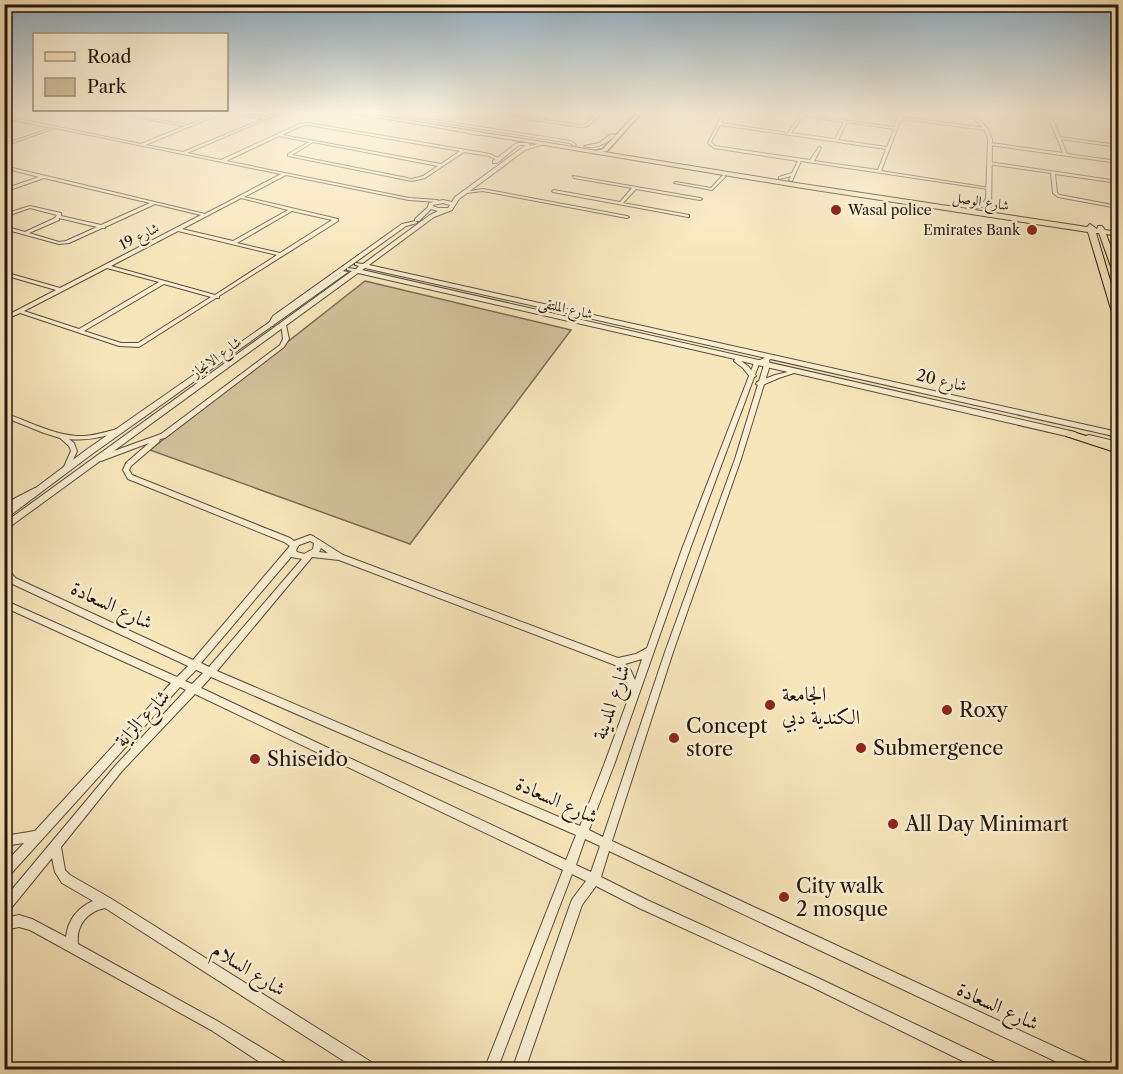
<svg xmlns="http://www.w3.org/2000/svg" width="1123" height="1074" font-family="'Libre Caslon Text',Amiri,serif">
<rect width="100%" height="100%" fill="#f8e6bb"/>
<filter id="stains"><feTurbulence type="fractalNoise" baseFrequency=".00333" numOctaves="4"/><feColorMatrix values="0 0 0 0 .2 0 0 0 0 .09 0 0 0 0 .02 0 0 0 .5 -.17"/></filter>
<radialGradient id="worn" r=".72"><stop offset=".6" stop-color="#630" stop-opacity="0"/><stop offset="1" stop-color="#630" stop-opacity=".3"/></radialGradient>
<path fill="#d4c39e" stroke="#7c6c56" stroke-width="1.5" d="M365,281L571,330L410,544L150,450Z"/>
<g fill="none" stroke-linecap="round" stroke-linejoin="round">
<g stroke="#594a3a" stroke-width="2">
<g id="minor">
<path d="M106,111L188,125L222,111L267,117L282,111H285L187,153L221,160L299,124L308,123L490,154L501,160L499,161L489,156L464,152L425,178L412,181L288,156V154L309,142L279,136L226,161L409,198L437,200L439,201L437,202L409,200L286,175L244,197L338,219V221L219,296V298H216L139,347L119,346L20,313L4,320V317L56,290L4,275V272L60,288L201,215L155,204L105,227V228H102L69,243L59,244L4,229V226L25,232L55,218L57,215L30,208L4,217V214L30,206L61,213V216L101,225L150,203L44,178L4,192V189L39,177L4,168V166L205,214L281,174L55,128L4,146V144L52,128L4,118V116L141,144L185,126L107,112ZM225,112L263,119L183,152L145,145ZM308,125L460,151L441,164L282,135L301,126ZM313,142L438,166L423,176L412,179L292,155ZM241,198L288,210L233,241L182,229ZM292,211L332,220L280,253L237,243ZM59,218L97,227L66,241L59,242L29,233L59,220ZM178,231L277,255L215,295L111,266ZM107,268L159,282L79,329L24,311ZM164,284L211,297L138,343H121L84,331Z"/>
<path d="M370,111H376L571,141L576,145L574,146L570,143Z"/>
<path d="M476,111H482L580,125L586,124L597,114L585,112L584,111L599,112L601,111H604L588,126L580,127Z"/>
<path d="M724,111H728L721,123L788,133L800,116L773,112L772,111L894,127L900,111H903L901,117L987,128L986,130L901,119L881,171L990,188L988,189L801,161L792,181L789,180L791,176L779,179V177L792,173L798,161L714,148L708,143ZM803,116L844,122L835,139L791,133ZM847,122L894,129L887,147L838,140ZM720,125L886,149L878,170L814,161L821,148L819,147L810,160L715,146L711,142Z"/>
<path d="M1019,111L1048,114L1046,111H1049L1060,137L1118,145V147L1061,139L1067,154L1118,161V163L990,145L991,143L1063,153L1048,116L1020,112Z"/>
<path d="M1114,111H1117L1116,123L1118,129V133C1112,127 1112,119 1114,111Z"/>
<path d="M448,127L478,133L480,134L478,135L447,129Z"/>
<path d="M989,162L1118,181V183L1055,174L1057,193L1060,195L1118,206V208L1058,197L1053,193L1051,173L988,164Z"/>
<path d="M723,175L726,176L712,190L674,183L676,182L711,188Z"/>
<path d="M573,176L700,198L702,199L700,200L636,189L623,203L689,215V217H688L553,192L552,191L554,190L620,202L632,188L574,178Z"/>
<path d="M483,189L627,216L629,217L627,218L483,191L466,193L464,192Z"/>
<path d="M415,221L417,222V223L406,226L277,318L273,326H269L268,325L273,316L402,224Z"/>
<path d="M281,324L286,325L289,339L284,347L165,438L160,439L159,442L131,466L129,470L132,475L290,538L294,541L310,535L313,536L343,555L618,658L636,654L647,648L682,549L754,363L770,355H774V357L769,360L770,365L741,459L673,652L612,841L1094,1065L1095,1070H1074L609,851L601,877L647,900L818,978L1001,1065L1002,1070H981L810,986L639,908L596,886L582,905L525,1070H512L571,902L573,898L586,881L572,874L497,1070H484L563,870L195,694L122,771L61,847L65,870L70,875L110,898L376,1065L377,1070H358L105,908C87,912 76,925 78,944L219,1022L290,1065L291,1070H272L211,1030L30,930L19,927L4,930V918L19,915L32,919L66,937C68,920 77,908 93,901L62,883L55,872L52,858L8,912L4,913V899L116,765L186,690L180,687L8,877L4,878V864L24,843L4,846V836L35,831L171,683L4,607V600L177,677L188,666L4,580V574L9,575L193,660L290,546L284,542L128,479L123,470L126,463L149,443L101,461H99L96,459L97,457L161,434L280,345L283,339ZM764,362V365L735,459L665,652L603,837L589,830L614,765L690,549L759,364ZM310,541L314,543L313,549L304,554L297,552L296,550L299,545ZM321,548L328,553L319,552ZM291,557L302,559L209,667L201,663ZM312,557L339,560L615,665L624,675L631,691L604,765L580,826L217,671ZM642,659L635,680L630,669L625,664ZM196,670L203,673L192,684L185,681ZM211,677L576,835L566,860L201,688ZM585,839L600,846L591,872L576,865Z"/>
<path d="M4,413C31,422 56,437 85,436C96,435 106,432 117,429L120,431L119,432C102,437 87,441 69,439L74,443L77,451L69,469L66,471L63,469L71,451L69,446L60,438L44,433L4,417Z"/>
<path d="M35,488L39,491L37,493L4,510V504Z"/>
</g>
</g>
<g stroke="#594a3a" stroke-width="2">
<g id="tertiary">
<path d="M967,111H971L987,128L992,139L991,211L988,213L985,211L986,206L971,209L969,208L981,205L986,199L988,139L984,129Z"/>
<path d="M517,143H528L530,146L542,143L544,144L525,150L459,199L452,210L434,217L369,265L1118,432V437L365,268L362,270L1075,432L1079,435L1075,438L794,373L779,378L760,386L756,384L757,382L775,375L788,372L741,361L748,366L756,376L752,378L750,377L743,368L735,362L734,361L735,359L358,273L4,531V523L352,271L347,270V268L356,269L359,266L355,265V263L363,264L430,215L438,211L431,209L419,221H415V219L428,207L429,203L443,200L452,202L455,197L526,145H519L497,163H493V161ZM443,203L450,205L448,208H438L433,206V205Z"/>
<path d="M343,271L348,272L92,454L4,520V512L86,450Z"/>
<path d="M1089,435L1118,442V446L1086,440L1085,438L1086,436Z"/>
<path d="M4,567C9,569 13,575 16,579L14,582C10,583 8,582 4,578Z"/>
</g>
</g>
<g stroke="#24160f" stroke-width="3">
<path id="secondary" d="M639,111H643L607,151L596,153V151L603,149Z"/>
</g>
<g stroke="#24160f" stroke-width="2">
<g id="primary">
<path d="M339,111H349L796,183L1087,227L1090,224L1097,229L1098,226H1102L1105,230L1118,232V236L1106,234L1118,266V277L1114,275L1099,233H1096L1118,307V321L1114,319L1088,232L796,187Z"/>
<path d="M611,134L616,135C607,143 596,150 584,146L599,143Z"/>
<path d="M1118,430V436H1111L1106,433L1107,431Z"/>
<path d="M1070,431L1118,446V453L1066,436L1065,434L1066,432Z"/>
</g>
</g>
<use href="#minor" fill="#faefd3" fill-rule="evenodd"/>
<use href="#tertiary" fill="#faefd3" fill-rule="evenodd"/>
<use href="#secondary" fill="#faefd3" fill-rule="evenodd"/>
<use href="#primary" fill="#f8e6bb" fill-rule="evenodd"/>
</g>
<linearGradient id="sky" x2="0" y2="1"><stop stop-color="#91acbf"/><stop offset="0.43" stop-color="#fcf4e0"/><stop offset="1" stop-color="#fcf4e0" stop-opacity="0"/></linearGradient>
<rect width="1123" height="261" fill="url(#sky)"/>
<g fill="#8f2418" stroke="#faefd3" stroke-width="2">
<circle cx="836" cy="210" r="6"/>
<circle cx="1032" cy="230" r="6"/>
<circle cx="770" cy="705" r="6"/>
<circle cx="947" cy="710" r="6"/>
<circle cx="674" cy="738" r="6"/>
<circle cx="861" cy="748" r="6"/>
<circle cx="255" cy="759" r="6"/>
<circle cx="893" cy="824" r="6"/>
<circle cx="784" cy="897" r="6"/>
</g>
<g text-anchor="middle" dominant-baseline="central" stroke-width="5" stroke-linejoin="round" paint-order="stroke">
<g font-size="14" fill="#24160f" stroke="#faefd3">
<text transform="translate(981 201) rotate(9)">شارع الوصل</text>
<text transform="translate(139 236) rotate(-27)">شارع 19</text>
<text transform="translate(566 308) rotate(13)">شارع الملتقى</text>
<text transform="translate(216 357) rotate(-36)">شارع الانجاز</text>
</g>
<g font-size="14" fill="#24160f" stroke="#faefd3" text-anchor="start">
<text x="848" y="210">Wasal police</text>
<text x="1020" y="230" text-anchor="end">Emirates Bank</text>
</g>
<g font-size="16" fill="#24160f" stroke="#faefd3">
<text transform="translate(942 380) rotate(13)">شارع 20</text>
</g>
<g font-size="20" fill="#24160f" stroke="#faefd3">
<text transform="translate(112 605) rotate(25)">شارع السعادة</text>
<text transform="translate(611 702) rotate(-71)">شارع المدينة</text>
<text transform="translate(142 718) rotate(-47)">شارع الراية</text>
<text transform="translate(557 800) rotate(24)">شارع السعادة</text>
<text transform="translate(249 969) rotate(32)">شارع السلام</text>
<text transform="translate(998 1006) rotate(25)">شارع السعادة</text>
</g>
<g font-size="20" fill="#24160f" stroke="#faefd3" text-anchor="start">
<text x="782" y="694">الجامعة<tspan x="782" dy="23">الكندية دبي</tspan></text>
<text x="959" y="710">Roxy</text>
<text x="686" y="726">Concept<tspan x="686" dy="23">store</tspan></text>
<text x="873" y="748">Submergence</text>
<text x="267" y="759">Shiseido</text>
<text x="905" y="824">All Day Minimart</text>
<text x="796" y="886">City walk<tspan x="796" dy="23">2 mosque</tspan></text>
</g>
</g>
<rect width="1123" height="1074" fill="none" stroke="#f8e6bb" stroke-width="24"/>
<rect x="6" y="6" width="1111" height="1062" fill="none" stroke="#24160f" stroke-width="3"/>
<rect x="12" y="12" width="1099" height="1050" fill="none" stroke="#24160f" stroke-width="1.5"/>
<rect x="33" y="33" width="195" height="78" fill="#faefd3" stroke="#a49885" stroke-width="1.5"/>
<rect x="45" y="52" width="30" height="9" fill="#f8e6bb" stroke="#a49885" stroke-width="1.5"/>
<text x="87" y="63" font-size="18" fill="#24160f">Road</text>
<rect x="45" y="78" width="30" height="18" fill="#d4c39e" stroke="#a49885" stroke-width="1.5"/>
<text x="87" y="93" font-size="18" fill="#24160f">Park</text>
<rect width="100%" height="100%" filter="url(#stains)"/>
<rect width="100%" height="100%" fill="url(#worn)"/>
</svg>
